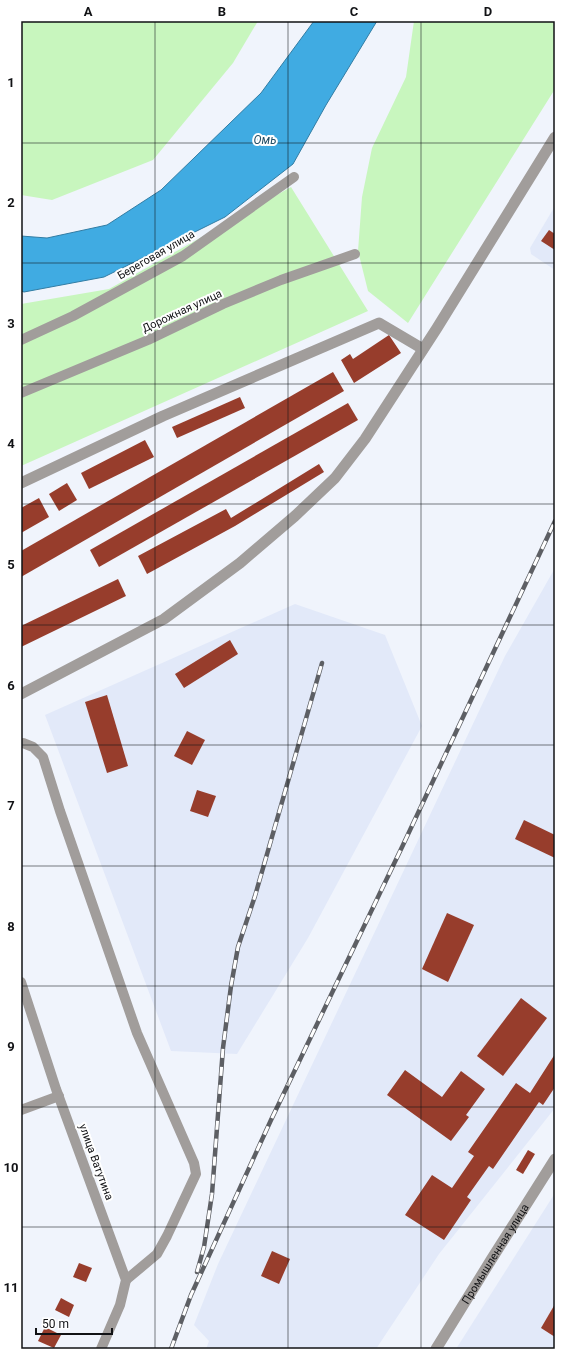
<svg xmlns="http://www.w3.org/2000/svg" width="576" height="1370" font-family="Roboto,sans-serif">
<rect width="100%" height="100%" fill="#f0f4fc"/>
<g fill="#e2e9f9">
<path d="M555,206V270L531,254L530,248Z"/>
<path d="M555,568V1108L439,1254L376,1349H206L209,1341L194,1325L218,1264L505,656Z"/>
<path d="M295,604L385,635L422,726L308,938L237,1054L171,1051L45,715Z"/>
<path d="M555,1193V1349H456Z"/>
</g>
<g fill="#c8f6be">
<path d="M21,21H258L233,63L153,160L52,200L21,195Z"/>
<path d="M414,21H555V89L408,323L368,291L358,251L362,197L372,148L406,77Z"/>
<path d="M291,187L368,311L21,466V304L109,289Z"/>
</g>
<path fill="#40abe2" stroke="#327da4" d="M314,21H377L326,105L293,164L225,217L104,277L24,292L21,291V236L47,238L107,225L161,190L261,93Z"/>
<g fill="#973d2c">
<path d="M549,230L555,234V250L541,241Z"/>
<path d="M389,335L401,353L354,383L341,360L350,354L353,359Z"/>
<path d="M333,372L344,391L21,577V551Z"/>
<path d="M240,397L245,408L177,438L172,427Z"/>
<path d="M348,403L358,420L99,567L90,550Z"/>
<path d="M145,440L154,457L89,489L81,473Z"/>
<path d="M319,464L324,472L235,526L147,574L138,556L226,509L231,518Z"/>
<path d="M67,483L77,500L59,511L49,494Z"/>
<path d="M39,498L49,517L21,533V508Z"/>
<path d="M118,579L126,596L21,647V626Z"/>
<path d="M230,640L238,654L184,688L175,674Z"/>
<path d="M107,695L128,766L107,773L85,702Z"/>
<path d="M187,731L205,740L192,765L174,756Z"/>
<path d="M197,790L216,796L208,817L190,811Z"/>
<path d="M524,820L555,835V858L515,839Z"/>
<path d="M447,913L474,925L448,982L422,969Z"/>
<path d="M521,998L547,1018L503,1076L477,1056Z"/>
<path d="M555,1054V1087L543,1105L539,1102L493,1169L489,1166L467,1197L471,1200L444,1240L405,1215L432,1175L452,1188L474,1156L468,1152L516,1083L530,1093Z"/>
<path d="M405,1070L442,1097L461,1071L485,1089L466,1115L469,1117L451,1141L387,1095Z"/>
<path d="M528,1150L535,1154L523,1174L516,1170Z"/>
<path d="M272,1251L290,1259L279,1284L261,1276Z"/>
<path d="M79,1263L92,1268L86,1282L73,1277Z"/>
<path d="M61,1298L74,1305L69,1317L55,1310Z"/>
<path d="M555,1304V1337L541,1328Z"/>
<path d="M45,1327L61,1335L54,1348L38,1341Z"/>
</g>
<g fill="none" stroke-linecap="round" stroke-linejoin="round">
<g stroke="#a19d9b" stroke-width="10">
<path d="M21,340L73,316L183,256L294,177"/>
<path d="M21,393L148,340L223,304L281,280L355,254"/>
<path d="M23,743L33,747L43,757L60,811L137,1033L194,1163L196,1174L167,1236L157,1254L126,1280"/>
<path d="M21,982L56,1089L126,1280L120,1305L101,1349"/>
<path d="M21,1110L59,1096"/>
</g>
<g stroke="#a19d9b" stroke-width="11">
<path d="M21,483L163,416L379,323L423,349"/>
<path d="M21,694L164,619L240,563L295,516L335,478L365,439L437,328L555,137"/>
<path id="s1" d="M436,1349L491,1260L555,1159"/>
</g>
<g stroke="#5d5f64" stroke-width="4.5">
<g id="rail">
<path d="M197,1272L204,1247L212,1194L223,1048L231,986L238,947L255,896L322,663"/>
<path d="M171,1349L191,1295L271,1120L403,845L555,521"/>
</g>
</g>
<use href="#rail" stroke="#fff" stroke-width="3" stroke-dasharray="9" stroke-linecap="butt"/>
</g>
<path fill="none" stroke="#111215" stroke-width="1" stroke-opacity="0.55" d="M155,21V1349M288,21V1349M421,21V1349M21,143H555M21,263H555M21,384H555M21,504H555M21,625H555M21,745H555M21,866H555M21,986H555M21,1107H555M21,1227H555"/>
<g text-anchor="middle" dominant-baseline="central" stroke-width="4" stroke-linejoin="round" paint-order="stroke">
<g font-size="11" fill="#111215" stroke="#fff">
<text transform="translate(156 255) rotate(-30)">Береговая улица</text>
<text transform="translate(182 311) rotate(-25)">Дорожная улица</text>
<text transform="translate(96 1162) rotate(70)">улица Ватутина</text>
<text stroke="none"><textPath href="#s1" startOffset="112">Промышленная улица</textPath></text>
</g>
<g font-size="12" font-style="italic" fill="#244f67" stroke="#fff">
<text x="265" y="140">Омь</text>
</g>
</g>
<rect width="576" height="1370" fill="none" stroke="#ffffff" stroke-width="44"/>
<path d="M36 1328v6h76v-6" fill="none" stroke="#111215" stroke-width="2"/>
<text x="42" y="1328" font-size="12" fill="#111215" stroke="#ffffff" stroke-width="3" paint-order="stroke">50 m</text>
<rect x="22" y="22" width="532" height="1326" fill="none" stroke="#111215" stroke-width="1.5"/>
<g font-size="13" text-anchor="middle" font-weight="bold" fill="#111215">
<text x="88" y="16">A</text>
<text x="222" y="16">B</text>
<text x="354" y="16">C</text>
<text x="488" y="16">D</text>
<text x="11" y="87">1</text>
<text x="11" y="207">2</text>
<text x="11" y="328">3</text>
<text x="11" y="448">4</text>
<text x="11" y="569">5</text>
<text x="11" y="690">6</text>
<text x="11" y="810">7</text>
<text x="11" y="931">8</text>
<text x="11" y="1051">9</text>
<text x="11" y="1172">10</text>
<text x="11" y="1292">11</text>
</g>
</svg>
